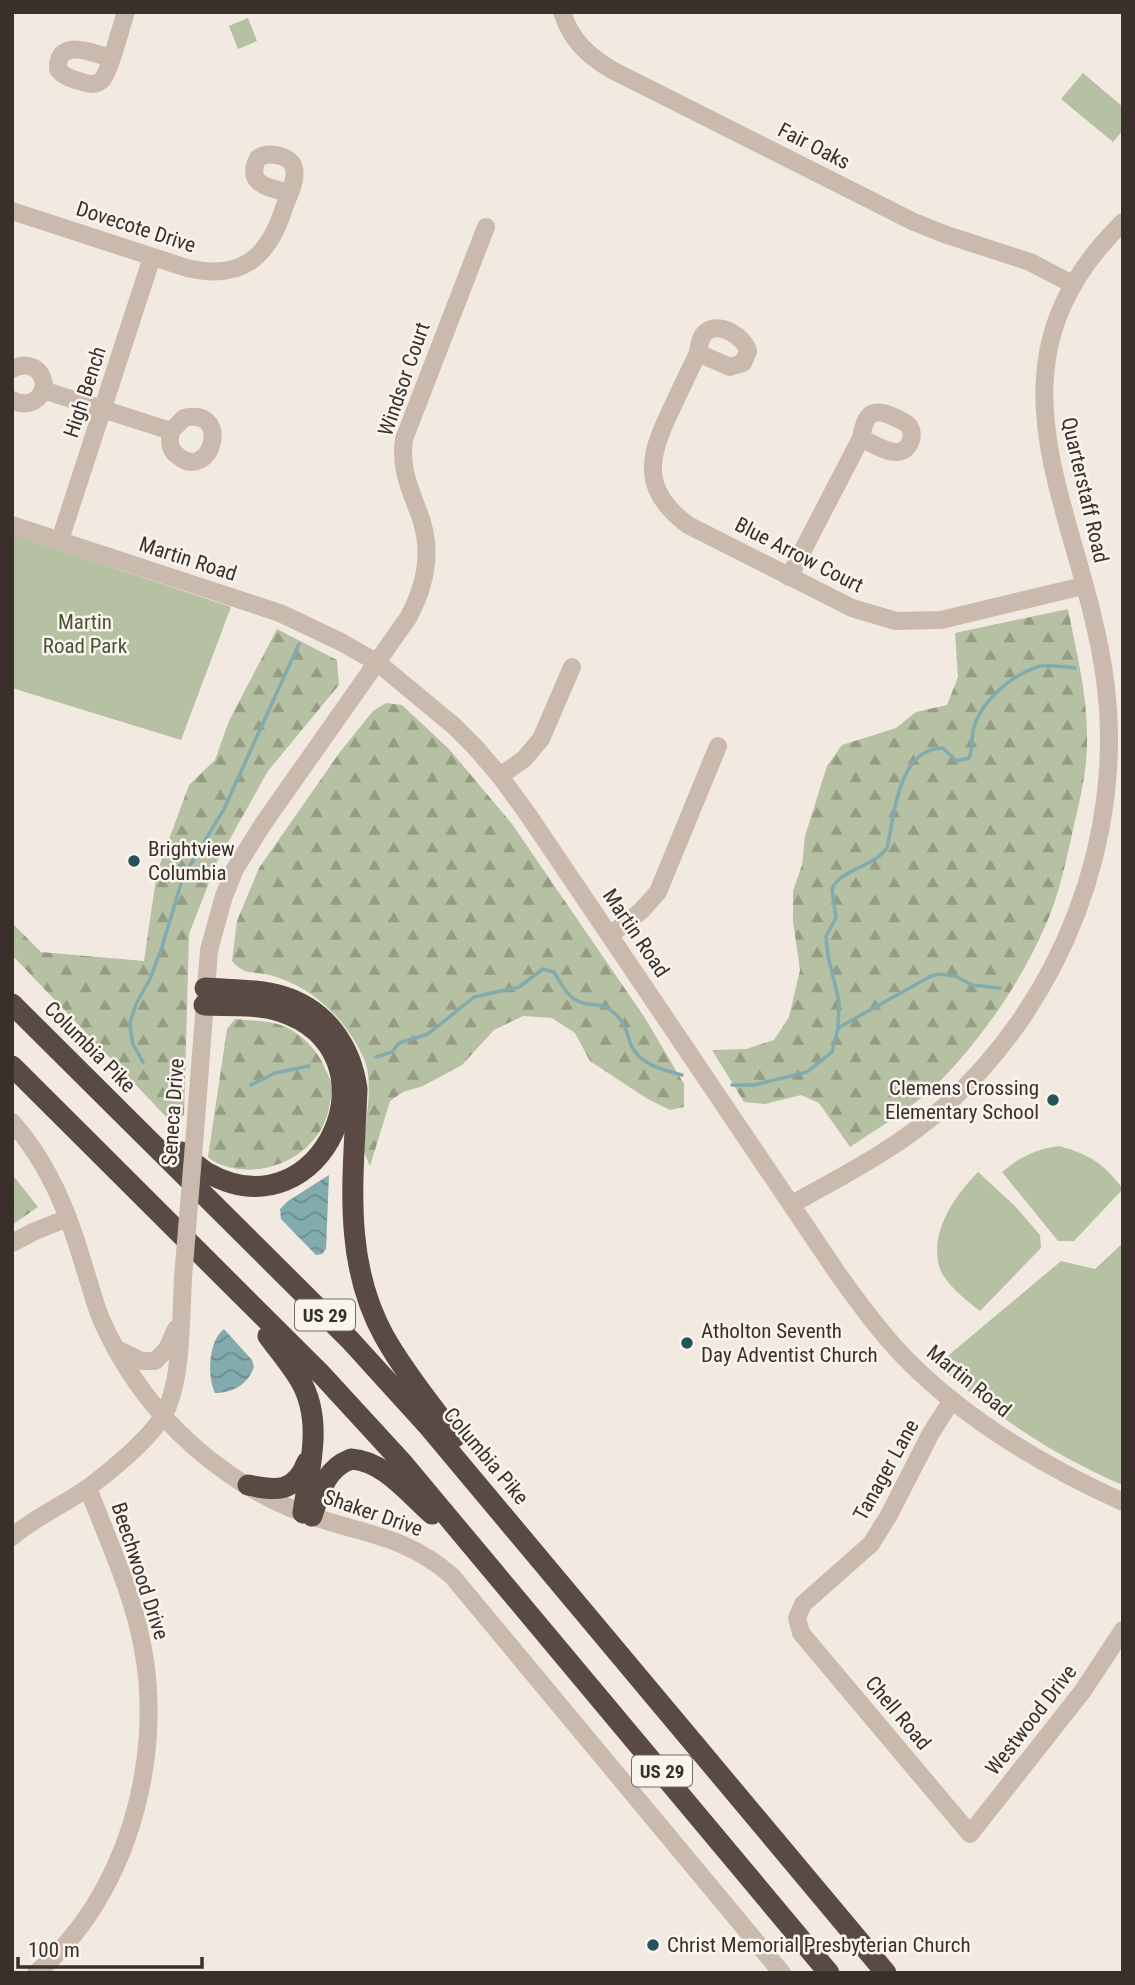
<svg xmlns="http://www.w3.org/2000/svg" width="1135" height="1985" font-family="'Roboto Condensed',sans-serif">
<defs>
<pattern id="forest-firs" width="22" height="20" patternUnits="userSpaceOnUse" patternTransform="scale(1.75)"><rect width="22" height="20" fill="#b6c0a2"/><path d="M5 1l3.5 6h-7zM16 11l3.5 6h-7z" fill="#959c84"/></pattern>
<pattern id="water-waves" width="16" height="10" patternUnits="userSpaceOnUse" patternTransform="scale(1.75)"><rect width="16" height="10" fill="#82abad"/><path d="M0 5q4-4 8 0t8 0" fill="none" stroke="#6b8c8d"/></pattern>
</defs>
<rect width="100%" height="100%" fill="#f2eae1"/>
<g fill="url(#forest-firs)">
<path d="M1068,609C1076,651 1087,692 1087,735C1088,765 1081,796 1074,825C1067,857 1060,892 1047,922C1023,978 986,1033 944,1077C920,1103 880,1127 850,1147L819,1103L801,1095L765,1104L744,1102L712,1050L746,1049L774,1040L789,1017L800,970L793,921V891L802,865L805,836L827,766L842,745L896,728L916,712L947,705L958,677L955,633Z"/>
<path d="M277,629L337,660L339,685L268,771L217,862L189,934L184,1115L171,1122L12,955V923L41,952L144,961L157,872L189,785L215,760L229,721Z"/>
<path d="M386,703L402,705L449,749L512,824L645,1018L684,1084V1107L670,1110L646,1098L590,1061L575,1033L552,1018L523,1016L494,1030L462,1065L423,1086L403,1092L390,1101L370,1166C368,1161 365,1156 364,1150C362,1142 365,1132 366,1124C368,1105 372,1077 364,1059C346,1018 310,984 265,974C248,971 245,975 232,961L237,921L259,868L340,752L373,711Z"/>
<path d="M235,1019C252,1021 272,1020 288,1028C303,1036 317,1050 324,1066C326,1072 331,1079 332,1086C333,1090 331,1097 330,1102C325,1148 276,1177 232,1168C222,1165 216,1164 208,1157L227,1029Z"/>
<path d="M12,1174L38,1207L12,1225Z"/>
</g>
<g fill="#b6c0a2">
<path d="M248,18L257,41L238,49L229,26Z"/>
<path d="M1083,73L1123,107V130L1113,142L1061,99Z"/>
<path d="M12,534L231,607L181,740L12,688Z"/>
<path d="M1059,1146C1090,1155 1103,1163 1123,1189L1074,1241H1058L1002,1172C1020,1157 1036,1149 1059,1146Z"/>
<path d="M978,1172L1015,1206L1040,1235L1041,1248L980,1311C966,1300 944,1283 939,1266C930,1230 955,1196 978,1172Z"/>
<path d="M1123,1243V1485C1054,1456 992,1414 937,1365L1061,1261L1095,1269Z"/>
</g>
<g fill="url(#water-waves)">
<path d="M329,1175L326,1249L322,1254L316,1255L281,1219L280,1209L288,1201Z"/>
<path d="M224,1329L252,1360L254,1367C248,1384 233,1393 215,1393C207,1377 208,1341 224,1329Z"/>
</g>
<g fill="none" stroke-linecap="round" stroke-linejoin="round">
<g stroke="#82abad" stroke-width="3.5">
<path d="M838,1028L931,976L940,974L955,976L972,985L1000,988"/>
<path d="M376,1057L392,1052L399,1043L428,1034L474,997L519,987L543,969L554,972C561,984 569,1000 583,1003C598,1007 600,1001 613,1012C626,1023 626,1031 631,1045C640,1065 663,1070 682,1075"/>
<path d="M143,1062L133,1044L131,1033L130,1022L136,1004L150,979L162,947L183,877L224,809L299,644"/>
<path d="M251,1085L275,1073L309,1066"/>
<path d="M732,1085H754L807,1072L832,1052L838,1028L839,1001L828,956L826,936L836,918L832,889C839,870 874,867 887,848C895,815 897,749 943,748L956,761L969,758C973,749 971,741 973,731C979,703 1010,676 1037,667C1048,664 1063,667 1075,668"/>
</g>
<g stroke="#cabaae" stroke-width="18">
<path d="M562,12C571,40 587,55 612,70L912,221L944,234L1030,262L1072,284"/>
<path d="M111,58C92,53 57,37 58,69C64,77 72,79 82,82C89,84 96,86 102,80C110,71 121,26 126,12"/>
<path d="M12,211L187,268C243,281 269,257 285,205C289,195 297,179 294,168C291,155 268,151 258,158C245,185 268,187 289,193"/>
<path d="M698,353C699,345 700,337 706,332C719,321 745,337 748,351L743,363L730,367L698,353C689,372 679,392 670,412C647,459 642,491 688,525L852,608L896,621L941,620L1083,586"/>
<path d="M12,369C27,361 41,367 44,384C42,401 27,408 12,400"/>
<path d="M43,390L171,431C169,441 169,450 178,456C211,483 233,407 184,418L171,431"/>
<path d="M12,525L280,613L341,642L378,663L454,726L475,747L500,776L529,816L838,1274C859,1303 880,1332 905,1358C966,1420 1043,1466 1123,1502"/>
<path d="M60,540L152,257"/>
<path d="M789,577L861,438C865,415 871,406 894,417C899,420 905,421 909,426C915,435 910,451 898,452C886,453 872,443 861,438"/>
<path d="M500,776L524,759L541,739L572,667"/>
<path d="M610,935L641,911L658,892L718,746"/>
<path d="M12,1122C48,1162 68,1212 83,1263C89,1282 94,1301 101,1319C116,1353 139,1389 164,1417C201,1458 251,1494 303,1513C361,1535 402,1533 452,1576L782,1973"/>
<path d="M195,1132L209,950L224,896L235,869L263,824L408,618C426,585 433,549 419,513C409,487 400,468 404,439L486,227"/>
<path d="M792,1204C845,1175 901,1146 946,1105C1063,1000 1126,835 1105,680C1082,508 971,371 1123,222"/>
<path d="M12,1243L35,1231L68,1218"/>
<path d="M117,1349L142,1361H155L167,1349L176,1329"/>
<path d="M952,1400L931,1433L889,1515L871,1544L803,1604L797,1618L801,1633L970,1834L1082,1692L1123,1630"/>
<path d="M12,1537C36,1516 64,1505 89,1487C111,1471 149,1439 163,1416C182,1386 181,1314 183,1278"/>
<path d="M36,1973C126,1899 164,1761 143,1649C133,1593 108,1541 88,1488"/>
</g>
<g stroke="#594a43" stroke-width="21">
<path d="M205,988C230,990 258,989 282,996C325,1009 351,1045 357,1089C354,1173 341,1258 384,1336C404,1372 431,1404 455,1437"/>
<path d="M12,1004L350,1340L429,1427L886,1973"/>
<path d="M12,1066L322,1375L401,1461L829,1973"/>
<path d="M181,1152C189,1158 197,1166 206,1172C323,1239 405,1051 279,1011C256,1004 228,1006 204,1005"/>
<path d="M268,1336C279,1351 291,1365 300,1380C324,1420 309,1470 303,1513"/>
<path d="M248,1485C276,1491 295,1493 307,1462"/>
<path d="M312,1516C320,1492 325,1469 351,1459C384,1461 408,1493 432,1514"/>
</g>
<path stroke="#cabaae" stroke-width="18" d="M183,1278L195,1132"/>
</g>
<g fill="#245458" stroke="#faf4ee" stroke-width="2.5">
<circle cx="134" cy="861" r="7"/>
<circle cx="1053" cy="1100" r="7"/>
<circle cx="687" cy="1343" r="7"/>
<circle cx="653" cy="1945" r="7"/>
</g>
<g text-anchor="middle" dominant-baseline="central" stroke-width="5" stroke-linejoin="round" paint-order="stroke">
<g fill="#faf4ee" stroke="#736b66" stroke-width="2">
<rect x="295" y="1299.5" width="60" height="31" rx="5"/>
<rect x="632" y="1755.5" width="60" height="31" rx="5"/>
</g>
<g font-size="19" font-weight="bold" fill="#39302c">
<text x="325" y="1315">US 29</text>
<text x="662" y="1771">US 29</text>
</g>
<g font-size="21" fill="#39302c" stroke="#faf4ee">
<text transform="translate(814 146) rotate(27)">Fair Oaks</text>
<text transform="translate(136 227) rotate(18)">Dovecote Drive</text>
<text transform="translate(404 379) rotate(-71)">Windsor Court</text>
<text transform="translate(85 392) rotate(-72)">High Bench</text>
<text transform="translate(1085 490) rotate(77)">Quarterstaff Road</text>
<text transform="translate(799 555) rotate(27)">Blue Arrow Court</text>
<text transform="translate(188 559) rotate(18)">Martin Road</text>
<text transform="translate(636 933) rotate(56)">Martin Road</text>
<text transform="translate(90 1047) rotate(45)">Columbia Pike</text>
<text transform="translate(173 1112) rotate(-86)">Seneca Drive</text>
<text transform="translate(969 1381) rotate(39)">Martin Road</text>
<text transform="translate(486 1456) rotate(50)">Columbia Pike</text>
<text transform="translate(886 1470) rotate(-61)">Tanager Lane</text>
<text transform="translate(373 1513) rotate(19)">Shaker Drive</text>
<text transform="translate(140 1571) rotate(72)">Beechwood Drive</text>
<text transform="translate(898 1713) rotate(50)">Chell Road</text>
<text transform="translate(1031 1720) rotate(-52)">Westwood Drive</text>
</g>
<g font-size="21" fill="#485531" stroke="#faf4ee">
<text x="85" y="622">Martin<tspan x="85" dy="24">Road Park</tspan></text>
</g>
<g font-size="21" fill="#39302c" stroke="#faf4ee" text-anchor="start">
<text x="148" y="849">Brightview<tspan x="148" dy="24">Columbia</tspan></text>
<text x="1039" y="1088" text-anchor="end">Clemens Crossing<tspan x="1039" dy="24">Elementary School</tspan></text>
<text x="701" y="1331">Atholton Seventh<tspan x="701" dy="24">Day Adventist Church</tspan></text>
<text x="667" y="1945">Christ Memorial Presbyterian Church</text>
</g>
</g>
<rect width="1135" height="1985" fill="none" stroke="#39302c" stroke-width="28"/>
<path d="M18 1957v10h184v-10" fill="none" stroke="#39302c" stroke-width="3.5"/>
<text x="28" y="1957" font-size="21" fill="#39302c" stroke="#faf4ee" stroke-width="5" paint-order="stroke">100 m</text>
</svg>
